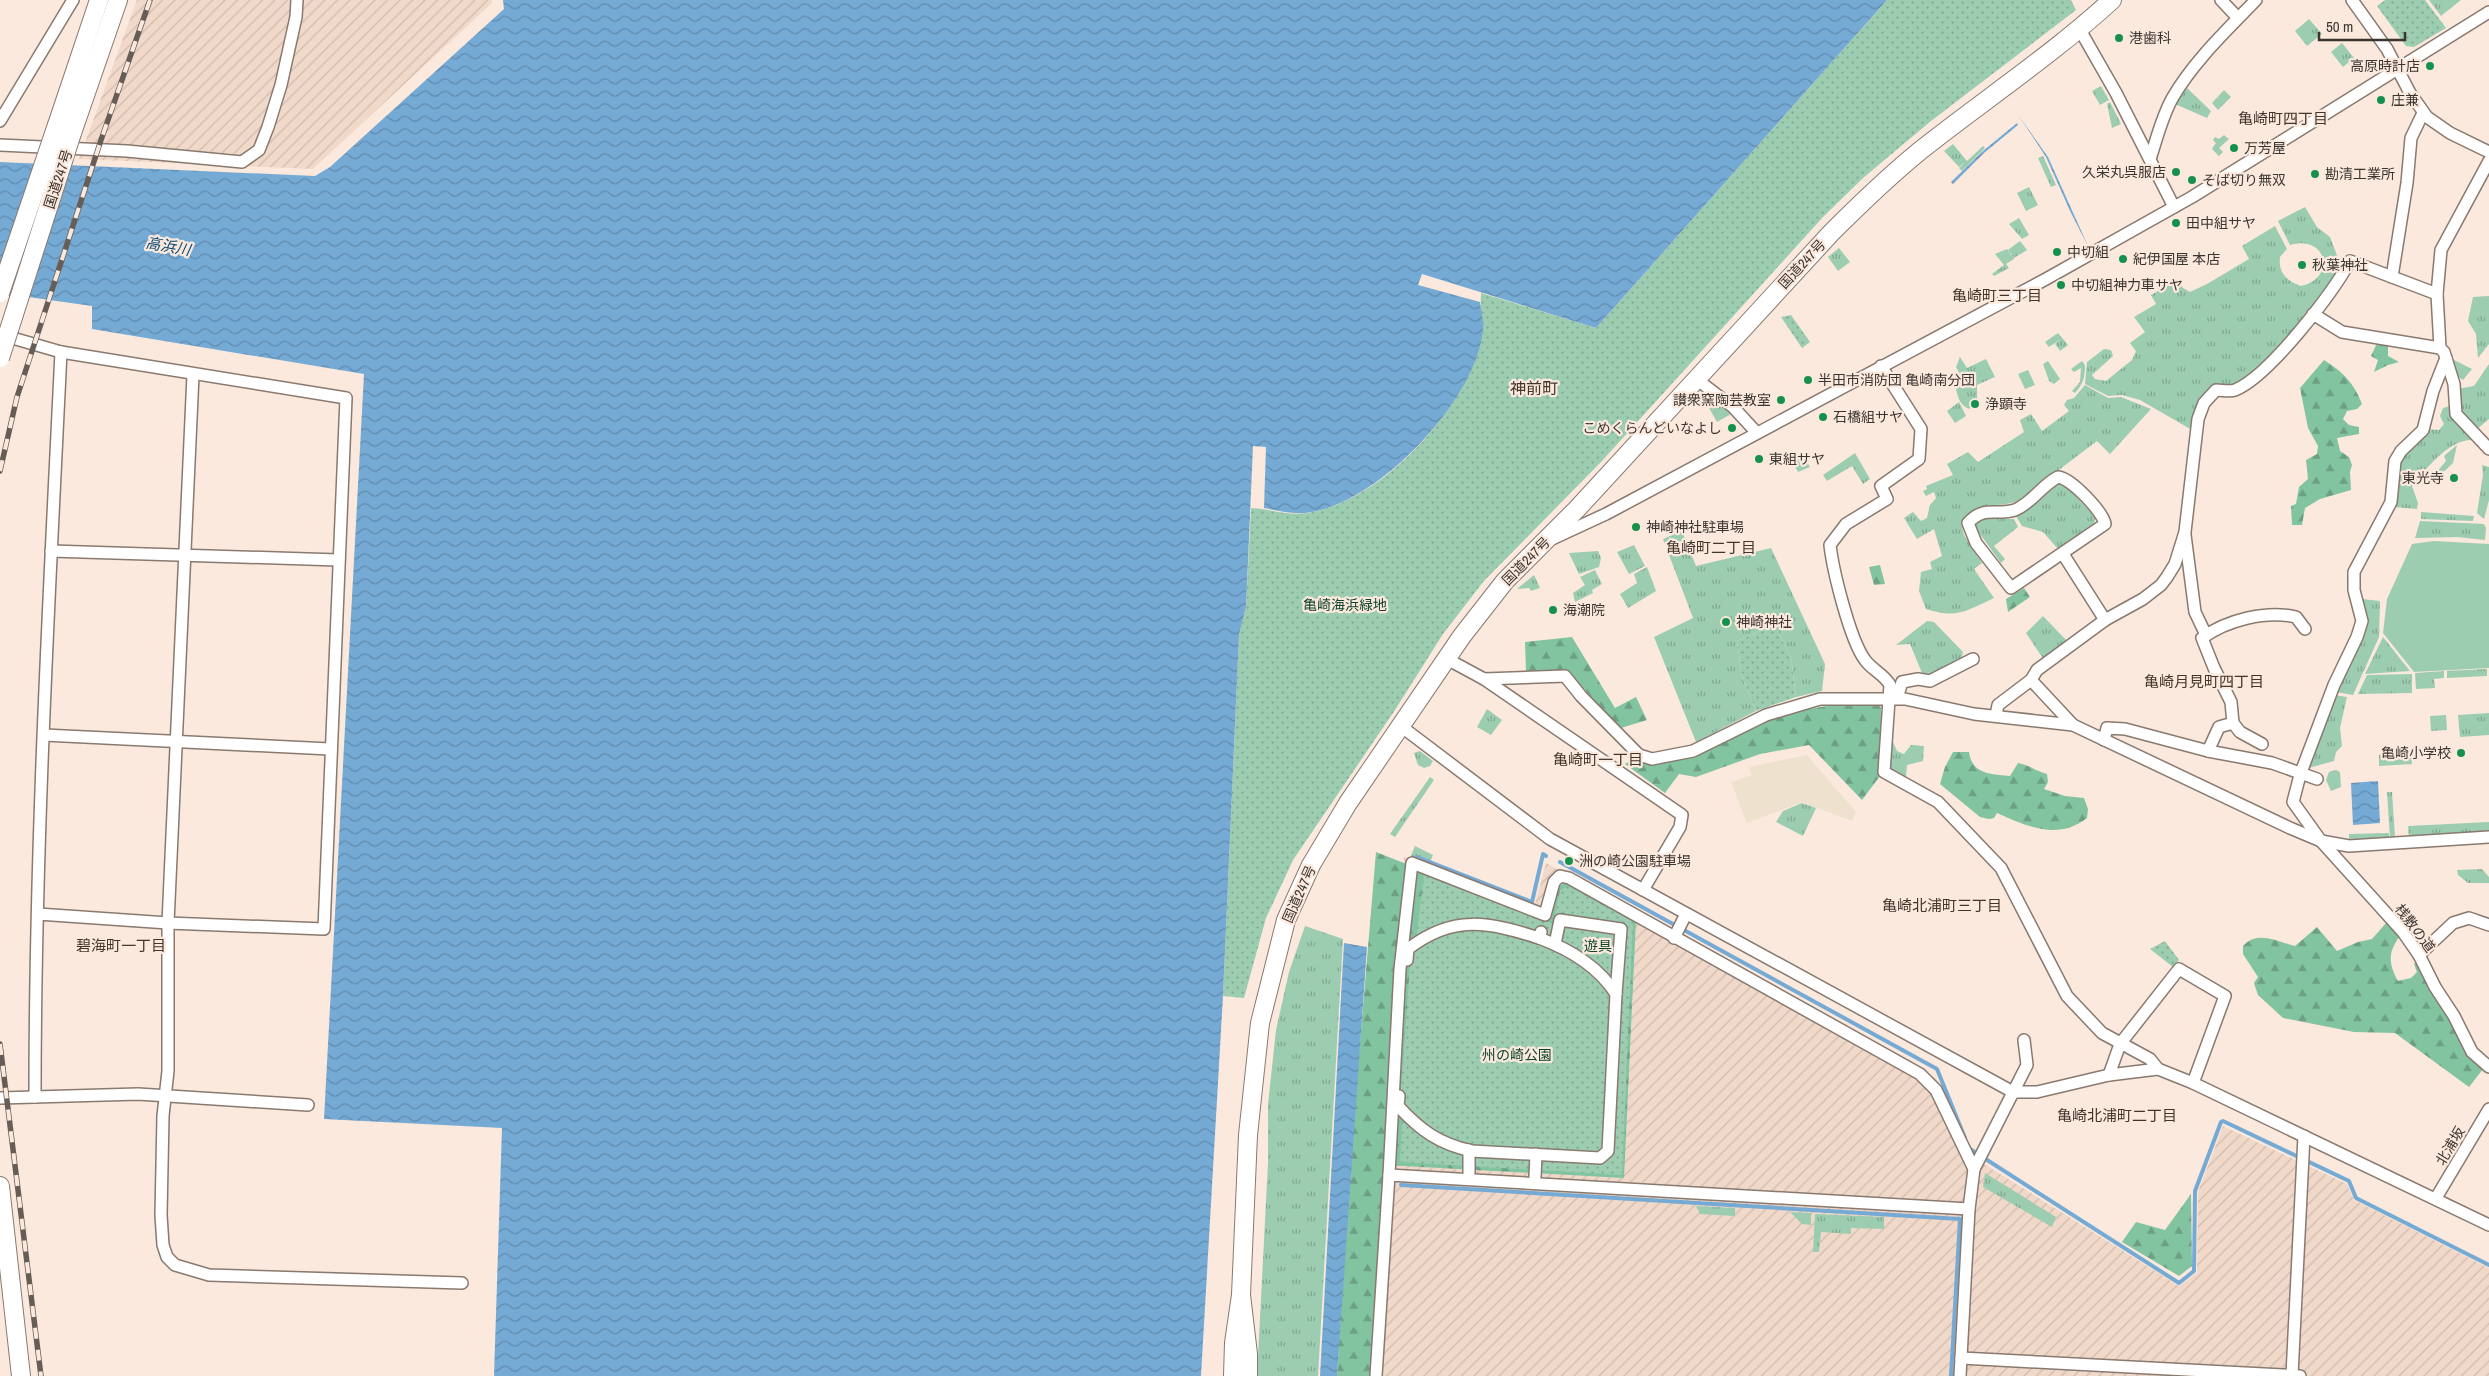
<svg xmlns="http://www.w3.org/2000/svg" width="2489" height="1376" font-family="'Archivo Narrow','Noto Sans JP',sans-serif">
<defs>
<pattern id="industrial-furrows" width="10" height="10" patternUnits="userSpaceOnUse" patternTransform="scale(1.25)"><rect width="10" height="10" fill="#f1d9ca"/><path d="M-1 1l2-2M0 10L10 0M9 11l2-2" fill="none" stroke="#d0bbae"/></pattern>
<pattern id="grass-tufts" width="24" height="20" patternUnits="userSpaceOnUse" patternTransform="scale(1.25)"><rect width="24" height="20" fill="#9ccdb1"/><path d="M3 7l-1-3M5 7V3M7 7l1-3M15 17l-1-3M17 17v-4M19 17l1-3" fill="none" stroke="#80a790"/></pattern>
<pattern id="forest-firs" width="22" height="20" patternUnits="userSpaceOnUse" patternTransform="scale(1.25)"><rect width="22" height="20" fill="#82c3a0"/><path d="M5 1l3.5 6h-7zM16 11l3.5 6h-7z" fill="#6c9f83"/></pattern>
<pattern id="park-dots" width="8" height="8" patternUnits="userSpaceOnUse" patternTransform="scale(1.25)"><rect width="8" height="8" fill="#9ccdb1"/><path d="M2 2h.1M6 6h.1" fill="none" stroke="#80a790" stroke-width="1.8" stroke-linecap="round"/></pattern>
<pattern id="water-waves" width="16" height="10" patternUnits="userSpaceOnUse" patternTransform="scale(1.25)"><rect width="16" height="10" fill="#75aad5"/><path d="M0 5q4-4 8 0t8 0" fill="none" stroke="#618bad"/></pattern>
</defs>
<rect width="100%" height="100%" fill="#fbe9dd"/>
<g fill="url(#industrial-furrows)">
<path d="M137,0H492V3L313,169L79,159Z"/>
<path d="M1404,857L1534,908L1546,863L1936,1079L1970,1155L2179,1286L2197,1273L2198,1192L2223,1126L2347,1184L2354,1200L2489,1268V1376H1378Z"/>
</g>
<path fill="#eee1cd" d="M1807,755L1856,812L1852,821L1802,802L1747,823L1731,782L1752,775L1749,767Z"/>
<g fill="url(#grass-tufts)">
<path d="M2429,0H2461L2441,16Z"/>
<path d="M2309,19L2322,34L2307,46L2295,31Z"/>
<path d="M2342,43L2354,58L2343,67L2331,52Z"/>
<path d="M2101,86L2109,100L2100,105L2092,91Z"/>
<path d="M2187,88L2211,111L2207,118L2175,104Z"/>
<path d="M2224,90L2231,97L2218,110L2212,103Z"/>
<path d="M2110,102L2121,124L2112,128L2107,104Z"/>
<path d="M2224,135L2229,139L2219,148L2223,152L2219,156L2212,149L2216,143L2213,140L2215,137L2219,139Z"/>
<path d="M1953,144L1967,161L1983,146L1985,148L1962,171L1959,168L1965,162L1959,167L1944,151Z"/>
<path d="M2043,156L2056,185L2051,187L2038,158Z"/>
<path d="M2029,187L2038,205L2026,211L2017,193Z"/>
<path d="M2305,207L2317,227L2330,237L2341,266C2322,294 2263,376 2232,386C2227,388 2219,386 2213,386L2192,430L2140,400L2122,395L2108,396L2085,384L2087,362L2104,349L2111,350L2113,356L2092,375L2095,379L2106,381L2132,360L2136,351L2130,343L2145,332L2134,317L2156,304L2151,295L2177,280L2183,288L2190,292L2207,284L2249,259L2242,246L2275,226L2287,249L2280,257C2278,273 2287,281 2301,286C2337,278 2327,234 2290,245L2278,221Z"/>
<path d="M2019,218L2029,235L2022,239L2009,224Z"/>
<path d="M2020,241L2027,250L2014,258L2008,250Z"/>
<path d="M1839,248L1850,262L1838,271L1828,257Z"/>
<path d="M2007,249L2014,259L2006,264L2009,268L1994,276L1992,274L2004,265L1995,254Z"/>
<path d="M2489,296V344L2478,358L2476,334L2468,321L2473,297Z"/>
<path d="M2058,333L2068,345L2060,351L2055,344L2061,339L2049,347L2045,342Z"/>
<path d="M1960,357L1967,368L1986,359L1995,377L1977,385V402L1969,409C1960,405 1958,398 1956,389L1965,383L1956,367Z"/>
<path d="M2454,360L2472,369L2463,380L2454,374L2450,362Z"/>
<path d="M2048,361L2060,379L2054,384L2049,381L2043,364Z"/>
<path d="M2082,361L2085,365C2085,378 2083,384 2075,393L2072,391L2080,382L2081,368L2074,372L2071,369Z"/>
<path d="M2489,364V419L2476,430L2461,411L2457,389L2474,386Z"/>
<path d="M2028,370L2035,385L2025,389L2018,374Z"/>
<path d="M2085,385L2108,398L2121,397L2151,409L2110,454L2097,441L2018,501C1991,510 1980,497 1961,523L1964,535L1982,563L1974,569L1994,598C1966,611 1957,619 1926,609L1919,591L1921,572L1932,569L1930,562L1942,556L1934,529L1917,539L1904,518L1913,512L1921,521L1927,518L1930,505L1936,498L1934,492L1926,496L1923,491L1927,489L1926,486L1953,475L1947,464L1968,452L1978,462L2024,432L2020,420L2031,414L2042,431L2069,411L2064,405L2067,400L2074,398Z"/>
<path d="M1959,402L1966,416L1955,423L1947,411Z"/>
<path d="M1717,403L1731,414L1717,422L1709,408Z"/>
<path d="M2450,406L2454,417L2472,440C2448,440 2426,469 2412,486L2418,503L2417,509L2394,507L2400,462L2427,429L2439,430L2444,424L2440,416L2443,408Z"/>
<path d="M2457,445L2453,463L2438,477L2435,474L2446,461L2444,456Z"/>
<path d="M1855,453L1870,479L1863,484L1852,466L1827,481L1823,475Z"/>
<path d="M1803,455L1810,467L1798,472L1792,461Z"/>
<path d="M2482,465L2489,467V500L2484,519L2477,513L2483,475Z"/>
<path d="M2058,482H2063L2095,517L2094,525L2058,549L2043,532L2022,526L2016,516L2028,509Z"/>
<path d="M2421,512L2474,516L2473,521L2421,519Z"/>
<path d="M1983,519H2014L2018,527L1994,546L2005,559L2001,563L1977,530L1975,525Z"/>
<path d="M2420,521L2484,524L2486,528L2485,540L2457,537L2415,538Z"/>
<path d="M1682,531L1696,566L1771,548L1825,664L1822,691L1796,697L1791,658L1775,625L1737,641L1742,677L1756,711L1696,742L1654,637L1693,618L1663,539Z"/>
<path d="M1634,545L1645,566L1629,574L1617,552Z"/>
<path d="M1598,551L1601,558L1599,567L1579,574L1569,553Z"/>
<path d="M1647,567L1656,591L1628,608L1620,594L1637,583L1634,574Z"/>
<path d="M1595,570L1602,584L1592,590L1593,593L1575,602L1573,593L1585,585L1580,577Z"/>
<path d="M1534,575L1540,588L1531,591L1529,588L1517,589Z"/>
<path d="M2362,599L2380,601L2379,637L2353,695L2336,692L2366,628Z"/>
<path d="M2043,616L2067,641L2044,660L2026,633Z"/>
<path d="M1927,621L1934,622L1963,652L1961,660L1937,674L1922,673L1910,644L1896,645Z"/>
<path d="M2383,637L2410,671L2365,674Z"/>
<path d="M2487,669V676L2447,678V671Z"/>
<path d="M2444,671V678L2434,679L2435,688L2416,689L2415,673Z"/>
<path d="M2412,674V693L2358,694L2367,675Z"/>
<path d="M2334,695L2347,697L2340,728L2342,746L2336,752L2334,761L2305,769Z"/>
<path d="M1487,709L1502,720L1491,735L1477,727Z"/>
<path d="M2489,713V735L2460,737L2458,715Z"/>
<path d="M2446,715L2447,730L2431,731L2430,716Z"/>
<path d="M1892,740L1897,751L1904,754L1911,745L1924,746L1923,761L1907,765L1906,777L1902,778L1887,769Z"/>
<path d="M1420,751L1433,761L1430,766L1424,768L1418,765L1414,753Z"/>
<path d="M2411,753L2412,764L2379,766V755Z"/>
<path d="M2336,770L2340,772L2341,787L2331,791L2326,780L2329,772Z"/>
<path d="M1430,777L1434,780L1395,837L1390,834Z"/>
<path d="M2387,792H2392L2395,837L2390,838Z"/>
<path d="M1802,803L1816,808L1803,836L1776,822L1783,811Z"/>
<path d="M2489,822V834L2409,838L2408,826Z"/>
<path d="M2389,833V838L2349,839V834Z"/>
<path d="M1415,846L1433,855L1429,865L1410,858Z"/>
<path d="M2482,869L2489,877V883H2468L2458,875L2457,870Z"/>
<path d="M1305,926L1343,939L1318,1376H1257L1268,1163V1104L1276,1030L1289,972Z"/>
<path d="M1985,1173L2056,1217L2052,1227L1983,1187Z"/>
<path d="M1696,1206L1735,1208V1216L1700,1214Z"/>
<path d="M1790,1212L1811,1213V1225L1802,1224Z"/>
<path d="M1815,1214L1884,1217V1229L1851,1228V1234L1821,1232L1819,1252H1813Z"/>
</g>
<g fill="url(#forest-firs)">
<path d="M2377,343L2388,344V356L2399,362L2388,365L2374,372L2378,360L2371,356Z"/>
<path d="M2324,360C2343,372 2354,383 2362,404L2357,409L2347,411L2343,419L2349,425L2359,427V434L2337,438L2340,451L2349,457L2352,465L2350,472L2351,490L2320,499L2305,508L2302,525H2292L2291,506L2296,504L2299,487L2308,479L2306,460L2317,454L2318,446L2308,428L2300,388Z"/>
<path d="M1880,565L1885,584L1874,585L1869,567Z"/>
<path d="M2024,588L2030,597L2008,612L2006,599Z"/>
<path d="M1572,637L1615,708L1636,697L1647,720L1621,728L1566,670L1526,671L1525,642Z"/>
<path d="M1874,702L1881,707L1880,776L1862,800L1809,745L1760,754L1696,777L1679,774L1665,793L1625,764C1647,749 1680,752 1706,746C1728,742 1748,727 1769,720C1804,708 1838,703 1874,702Z"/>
<path d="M1953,752H1969C1972,775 1992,774 2010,776L2018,763C2029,765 2036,771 2047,774L2048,782L2044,789L2065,796L2084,798L2088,809L2087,818C2058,841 2026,826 1997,813L1994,818L1989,819L1980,817L1940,784L1945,767Z"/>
<path d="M1376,852L1549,920L1557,888L1566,882L1636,920L1624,1178L1385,1165L1372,1376H1337L1350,1162Z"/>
<path d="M2386,923L2400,936C2388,952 2388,963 2398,981L2411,978L2417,972L2414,964L2416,962L2432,993L2452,1023L2461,1045L2483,1069L2469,1087L2395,1033L2354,1032L2283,1018L2258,995L2254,983L2258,977L2243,954V946C2257,930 2276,941 2295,946L2317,927L2337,951L2358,942L2372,939Z"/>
<path d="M2191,1194L2192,1266L2179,1276L2122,1242L2136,1222L2165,1230Z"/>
</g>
<g fill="url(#park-dots)">
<path d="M1887,0H2071L2076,10L1931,121L1863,178L1823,217L1601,462L1483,582L1443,634L1395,710L1293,860L1266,918L1244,998L1223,996L1239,635L1246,607L1251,508C1270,509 1289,516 1308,513C1380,501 1457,418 1478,350C1483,332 1480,311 1481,293L1596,328Z"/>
<path d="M2385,0H2425L2446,28L2414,47L2406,46L2377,6Z"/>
<path d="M1791,315L1810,342L1802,348L1781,317Z"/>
<path d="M1775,625L1791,658L1796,697L1756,711L1742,677L1737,641Z"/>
<path d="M1424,875L1553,924L1560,890L1568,886L1633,922L1622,1175L1400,1162L1403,1108L1400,1103L1411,951L1415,948Z"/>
<path d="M2165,941L2179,960L2173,967L2150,949Z"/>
</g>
<path fill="#9ccdb1" d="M2434,541L2489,544V668L2414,672L2383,633L2387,599L2412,544Z"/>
<g fill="url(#water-waves)">
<path d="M503,0H1887L1596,328L1422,274L1418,285L1480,302C1481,311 1484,321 1483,329C1477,400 1377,506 1305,513C1291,514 1278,511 1264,508L1266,447L1253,446L1246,607L1239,635L1223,996L1201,1376H494L502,1128L324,1119L364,374L92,329V306L0,293V162L315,176L330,167L504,9Z"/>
<path d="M2019,116L2048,157L2088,246L2071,213L2046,157Z"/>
<path d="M2017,123L2018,125L1984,153L1953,184L1951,182L1983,151Z"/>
<path d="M2378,781L2380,823L2353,825L2351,783Z"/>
<path d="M1344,943L1367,947L1337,1376H1320Z"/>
</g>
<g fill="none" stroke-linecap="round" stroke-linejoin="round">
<g stroke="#75aad5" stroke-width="4">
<path d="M1417,857L1532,902L1543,854L1546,856"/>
<path d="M1560,862L1937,1069L1965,1138"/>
<path d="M1970,1149L2179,1283L2194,1271L2195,1191L2221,1122L2223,1121L2349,1181L2356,1198L2489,1265"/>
<path d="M1401,1185L1960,1219L1951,1376"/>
</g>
<g stroke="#89796f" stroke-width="14">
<g id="minor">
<path d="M2221,0L2238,18"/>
<path d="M2352,0L2387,49L2410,93L2427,117L2450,133L2489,152"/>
<path d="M2080,30L2116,93L2174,207"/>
<path d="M0,121L73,0"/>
<path d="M0,145L127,151L242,162L259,150L268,127L281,85L296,17L297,0"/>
<path d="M2150,159C2157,138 2162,116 2173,97C2194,61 2227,30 2256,0"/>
<path d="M2489,161L2441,250L2437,294L2440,348L2444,352L2454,384L2456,414L2489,449"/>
<path d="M2392,277L2407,183L2411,138L2423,113"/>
<path d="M2313,314L2342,332L2440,348"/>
<path d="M2,335L61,352L346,398L324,929L168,923L38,914"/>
<path d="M2446,358L2433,391L2423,430L2401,451L2395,461L2391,502L2354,572V590L2362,621L2357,637L2334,685L2300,775L2293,802L2321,841L2403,932L2419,955L2435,987L2454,1016L2472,1052L2489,1067"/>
<path d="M1881,366L1921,429L1919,459L1881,486L1887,499L1846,524L1830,545C1833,571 1850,640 1865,660C1872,670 1884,674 1890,685L1884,772L1938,802L2001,868L2067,996L2102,1033L2150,1059L2158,1069"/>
<path d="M193,375L168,923V1071L163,1116L161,1215L163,1245L167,1257L175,1265L209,1275L462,1283"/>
<path d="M1695,378L1733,407L1757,433"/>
<path d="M2058,477C2071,478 2103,512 2105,524L2011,588L1976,543L1968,523C1984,505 1996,516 2015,510C2032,503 2042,485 2058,477Z"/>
<path d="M2185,535L2195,612L2206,635"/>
<path d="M1552,539L1606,514L2046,279L2192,197L2489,12"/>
<path d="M51,551L338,560"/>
<path d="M2063,554L2105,620"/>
<path d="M1447,659L1484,679L1682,815L1680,827L1643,890"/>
<path d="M1484,679L1565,676L1581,696L1639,755L1652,759L1693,751L1766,715L1820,699H1905L1974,714L2073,725L2290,828L2321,841L2349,846L2489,837"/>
<path d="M2031,680L2073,725"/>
<path d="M1897,698L1902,682L1918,679L1930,681L1973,659"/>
<path d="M1996,715L1998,705L2031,680L2037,670L2105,620L2143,599L2161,585L2167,577L2175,564L2185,532L2198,419L2204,403L2216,390C2222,390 2230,392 2235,390C2269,376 2332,294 2350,261L2437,294"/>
<path d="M2233,723L2240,732L2262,744"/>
<path d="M1402,727L1550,839L2013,1092H2037L2109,1075L2158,1069L2193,1083L2489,1225"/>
<path d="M44,735L330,749"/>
<path d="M2104,740L2107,728L2125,729L2208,751L2272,763L2317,779"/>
<path d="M2208,751L2219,727L2233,723L2231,702L2214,668L2202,638C2227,620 2266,610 2296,617L2305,629"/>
<path d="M1674,938L1686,914"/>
<path d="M1555,944L1560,920L1621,929L1616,994"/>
<path d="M2419,955L2453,923L2469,918L2489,925"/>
<path d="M1407,960L1408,949C1453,914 1489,922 1539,938"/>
<path d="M2109,1075L2120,1044L2179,969L2225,996L2193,1083"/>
<path d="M1399,1096L1398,1106C1420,1130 1439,1144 1472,1151L1600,1158L1608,1151L1616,994C1598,966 1569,949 1539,938L1541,932"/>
<path d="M35,1097C35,849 49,600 61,352"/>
<path d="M0,1098L138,1094L308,1105"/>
<path d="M1469,1173V1150"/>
<path d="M1389,1175L1400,969L1412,863L1545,915L1554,882L1560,876L1569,878L1920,1074L1936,1090L1974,1169"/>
<path d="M1535,1177L1536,1154"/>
<path d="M2436,1198L2489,1109"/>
<path d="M1961,1358L2300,1376"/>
<path d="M2292,1375L2304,1136"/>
<path d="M1376,1376L1389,1175L1969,1209"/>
<path d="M1960,1376L1969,1209L1974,1169L2027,1065L2024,1040"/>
</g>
</g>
<g stroke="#89796f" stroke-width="20">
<g id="highway">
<path d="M57,125L99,0"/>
<path d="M72,133L118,0"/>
<path d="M0,1186L21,1376"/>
<path d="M1241,1295L1248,1135L1260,1023L1286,920L1311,865L1348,803L1462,636L1505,581L1576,510L1831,233C1860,204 1889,176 1921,150C1984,100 2052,55 2112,0"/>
<path d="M1233,1376L1234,1343L1241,1295L1248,1354V1376"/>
</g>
</g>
<use href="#minor" stroke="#fff" stroke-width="11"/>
<use href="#highway" stroke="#fff" stroke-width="18"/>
<g stroke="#665d57" stroke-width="5.5">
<g id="rail">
<path d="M0,471L17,397L101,140L150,0"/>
<path d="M0,1044L41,1376"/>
</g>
</g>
<use href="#rail" stroke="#fbe9dd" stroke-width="4" stroke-dasharray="11" stroke-linecap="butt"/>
<g stroke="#89796f" stroke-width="20" stroke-linecap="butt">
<g id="highway-bridge">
<path d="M0,293L57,125"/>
<path d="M0,358L72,133"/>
</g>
</g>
<use href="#highway-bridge" stroke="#fff" stroke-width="18"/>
</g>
<g fill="#16914d" stroke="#fbe9dd" stroke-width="2">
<circle cx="2119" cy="38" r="5"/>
<circle cx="2430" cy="66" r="5"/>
<circle cx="2381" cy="100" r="5"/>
<circle cx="2234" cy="148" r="5"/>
<circle cx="2176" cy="172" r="5"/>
<circle cx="2315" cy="174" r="5"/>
<circle cx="2192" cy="180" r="5"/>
<circle cx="2176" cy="223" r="5"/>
<circle cx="2057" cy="252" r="5"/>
<circle cx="2123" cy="259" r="5"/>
<circle cx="2302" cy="265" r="5"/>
<circle cx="2061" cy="285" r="5"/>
<circle cx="1808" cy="380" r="5"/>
<circle cx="1781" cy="400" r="5"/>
<circle cx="1975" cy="404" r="5"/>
<circle cx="1823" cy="417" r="5"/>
<circle cx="1732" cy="428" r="5"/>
<circle cx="1759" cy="459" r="5"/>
<circle cx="2454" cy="478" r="5"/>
<circle cx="1636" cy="527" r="5"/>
<circle cx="1553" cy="610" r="5"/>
<circle cx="1726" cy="622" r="5"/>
<circle cx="2461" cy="753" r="5"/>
<circle cx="1569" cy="861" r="5"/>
</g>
<g text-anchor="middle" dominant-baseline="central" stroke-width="4.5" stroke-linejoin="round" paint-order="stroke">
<g font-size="14" fill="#3b3530" stroke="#fbe9dd" text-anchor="start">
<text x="2129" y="38">港歯科</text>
<text x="2420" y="66" text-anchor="end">高原時計店</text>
<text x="2391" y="100">庄兼</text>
<text x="2244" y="148">万芳屋</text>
<text x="2166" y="172" text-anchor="end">久栄丸呉服店</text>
<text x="2325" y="174">勘清工業所</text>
<text x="2202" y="180">そば切り無双</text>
<text x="2186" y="223">田中組サヤ</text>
<text x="2067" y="252">中切組</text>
<text x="2133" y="259">紀伊国屋 本店</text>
<text x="2312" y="265">秋葉神社</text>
<text x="2071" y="285">中切組神力車サヤ</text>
<text x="1818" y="380">半田市消防団 亀崎南分団</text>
<text x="1771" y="400" text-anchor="end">讃衆窯陶芸教室</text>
<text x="1985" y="404">浄顕寺</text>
<text x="1833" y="417">石橋組サヤ</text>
<text x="1722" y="428" text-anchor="end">こめくらんどいなよし</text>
<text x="1769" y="459">東組サヤ</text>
<text x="2444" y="478" text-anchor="end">東光寺</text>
<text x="1646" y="527">神崎神社駐車場</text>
<text x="1563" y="610">海潮院</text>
<text x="1736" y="622">神崎神社</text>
<text x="2451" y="753" text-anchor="end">亀崎小学校</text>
<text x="1579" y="861">洲の崎公園駐車場</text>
</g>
<g font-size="14" fill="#3b3530" stroke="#fbe9dd">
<text transform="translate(58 179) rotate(-72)">国道247号</text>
<text transform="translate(1802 264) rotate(-47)">国道247号</text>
<text transform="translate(1526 561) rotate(-45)">国道247号</text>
<text transform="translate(1299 894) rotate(-66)">国道247号</text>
<text transform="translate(2415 928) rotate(53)">桟敷の道</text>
<text transform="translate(2450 1146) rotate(-59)">北浦坂</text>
</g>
<g font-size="14" fill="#0f442c" stroke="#fbe9dd">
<text x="1345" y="605">亀崎海浜緑地</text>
<text x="1598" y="946">遊具</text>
<text x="1517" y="1055">州の崎公園</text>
</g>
<g font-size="15" fill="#42352c" stroke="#fbe9dd">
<text x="2283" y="118">亀崎町四丁目</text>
<text x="1997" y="295">亀崎町三丁目</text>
<text x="1711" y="547">亀崎町二丁目</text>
<text x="2204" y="681">亀崎月見町四丁目</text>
<text x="1598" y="759">亀崎町一丁目</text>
<text x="1942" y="905">亀崎北浦町三丁目</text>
<text x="121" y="945">碧海町一丁目</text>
<text x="2117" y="1115">亀崎北浦町二丁目</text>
</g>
<g font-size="15" font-style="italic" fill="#074770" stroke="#fbe9dd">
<text transform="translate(168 246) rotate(10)">高浜川</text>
</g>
<g font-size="16" fill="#42352c" stroke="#fbe9dd">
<text x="1534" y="388">神前町</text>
</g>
</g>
<path d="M2319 32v8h86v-8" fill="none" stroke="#3b3530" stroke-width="2.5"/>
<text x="2326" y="32" font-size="15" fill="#3b3530" stroke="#fbe9dd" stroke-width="4" paint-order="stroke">50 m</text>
</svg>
